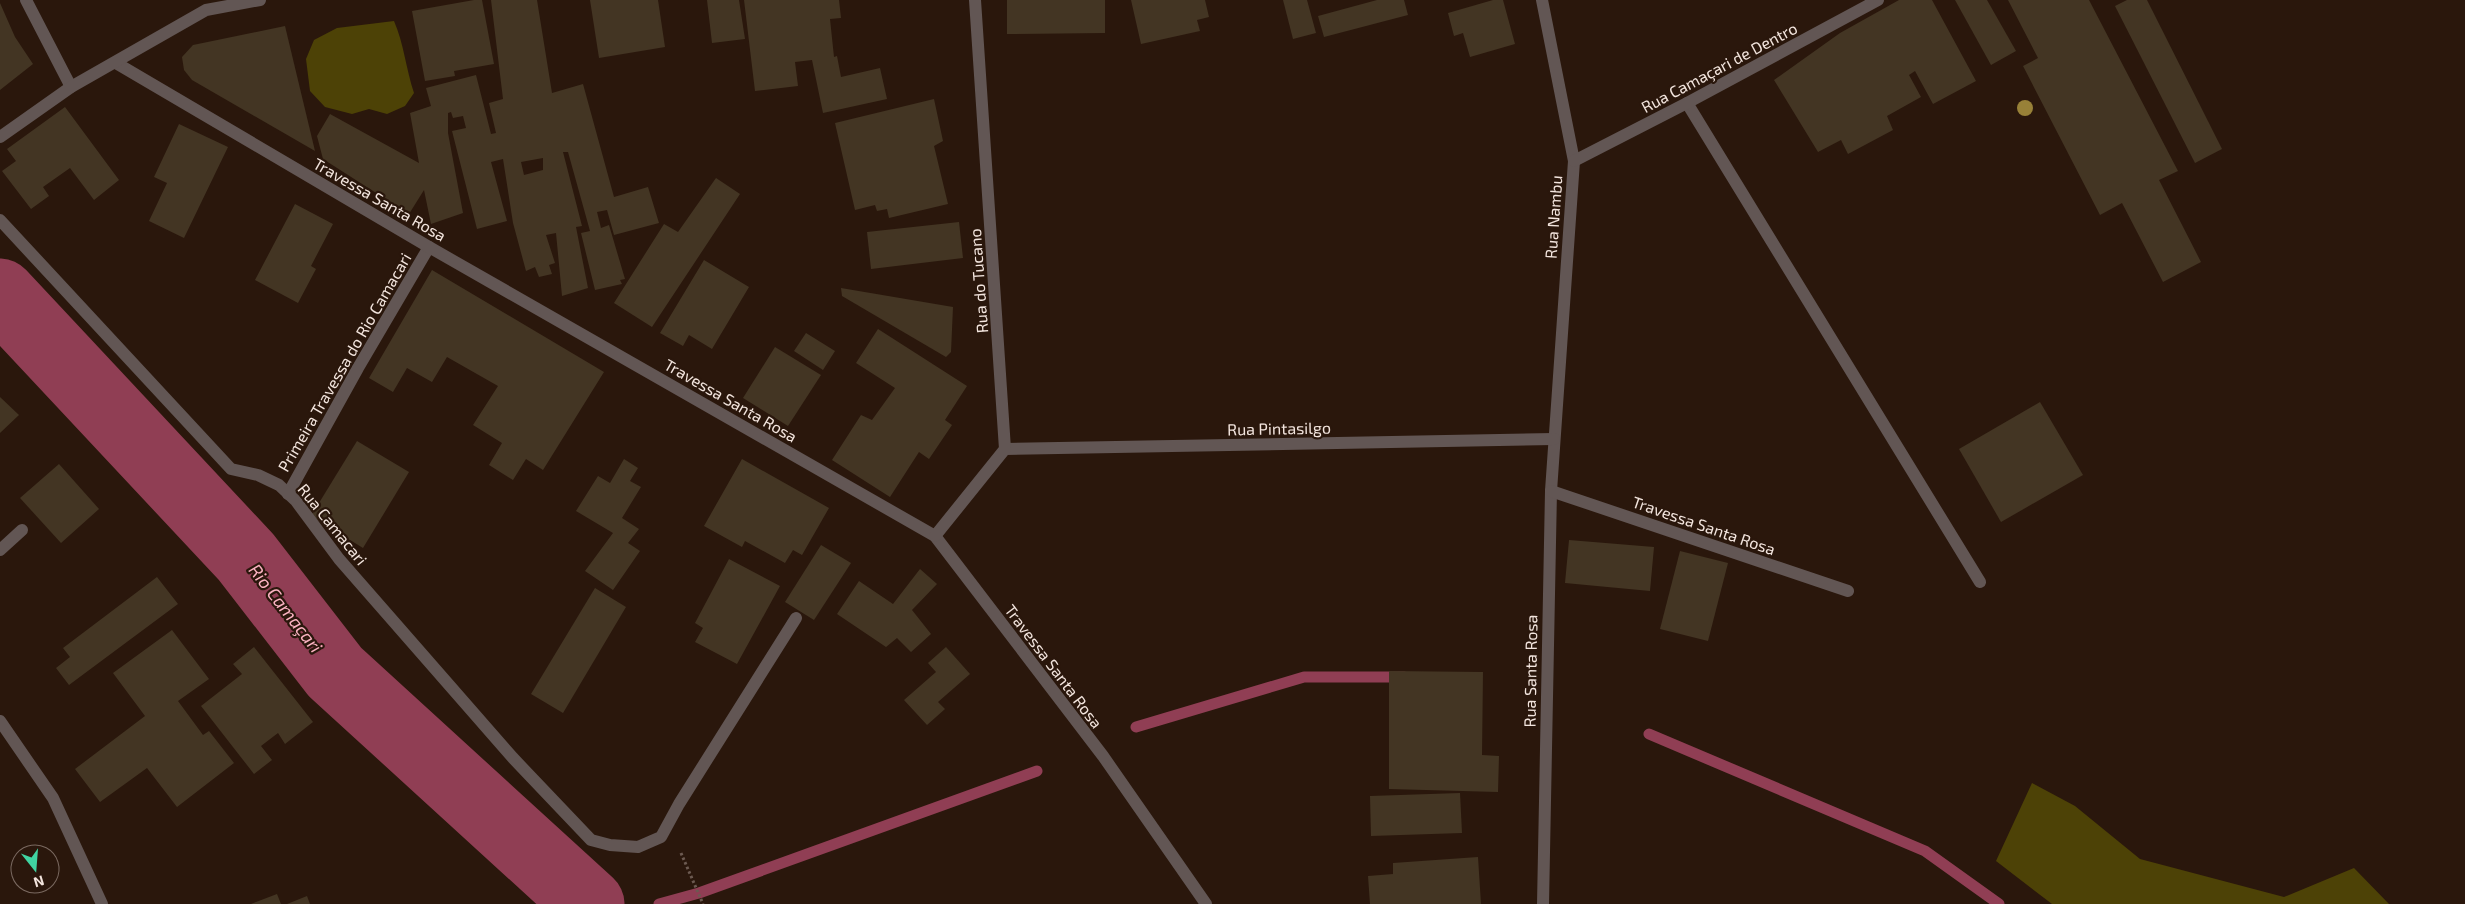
<svg xmlns="http://www.w3.org/2000/svg" width="2465" height="904" font-family="'Exo 2',sans-serif">
<rect width="100%" height="100%" fill="#2a170c"/>
<g fill="#4d4206">
<path d="M394,21C404,44 406,69 414,93L405,106L387,114L369,109L352,114L325,107L310,91L306,59L314,40L337,28Z"/>
<path d="M2032,783L2075,806L2140,859L2284,897L2354,868L2389,904H2052L1996,861Z"/>
</g>
<g fill="none" stroke-linecap="round" stroke-linejoin="round">
<g stroke="#903e54" stroke-width="11">
<path d="M1136,727L1304,677H1404"/>
<path d="M1649,734L1925,851L1999,904"/>
<path d="M659,904L699,893L1037,771"/>
</g>
<path stroke="#903e54" stroke-width="71" d="M0,294L246,557L335,672L589,904"/>
</g>
<g fill="#433523" fill-rule="evenodd">
<path d="M474,0H482L494,64L454,71L455,76L425,81L412,11Z"/>
<path d="M491,0H537L552,93L583,84L614,197L648,187L659,223L614,235L607,210L597,212L601,228L609,225L625,279L620,280L622,284L595,290L581,233L590,231L568,152H563L582,226L576,227L588,288L562,296L556,233L546,235L555,263L549,265L552,274L539,277L535,267L526,271L513,223L503,159L491,162L507,221L477,229L452,131L466,128L463,116L453,118L451,112L448,113V133L463,213L431,224L424,190L409,214L323,159L317,136L330,114L419,163L410,113L431,106L426,88L476,75L491,134L496,133L489,103L503,99ZM543,158V170L524,175L521,162Z"/>
<path d="M590,0H658L665,47L599,58Z"/>
<path d="M707,0H739L745,39L712,43Z"/>
<path d="M744,0H839L841,18L830,19L834,57L837,56L841,77L880,68L887,99L823,113L812,60L795,62L798,86L755,91Z"/>
<path d="M1007,0H1105V33L1007,34Z"/>
<path d="M1131,0H1205L1209,17L1197,20L1200,31L1141,44Z"/>
<path d="M1283,0H1307L1316,33L1293,39Z"/>
<path d="M1377,0H1404L1408,15L1324,37L1318,16Z"/>
<path d="M1493,0H1503L1515,44L1470,57L1463,33L1454,36L1448,13Z"/>
<path d="M1899,0H1932L1976,81L1933,104L1915,71L1909,75L1921,97L1887,116L1893,130L1848,154L1841,140L1818,152L1774,80L1840,33Z"/>
<path d="M1955,0H1987L2016,51L1991,65Z"/>
<path d="M2008,0H2089L2178,171L2159,180L2201,262L2163,282L2122,203L2100,215L2023,66L2038,58Z"/>
<path d="M2127,0H2147L2222,149L2195,163L2115,6Z"/>
<path d="M0,3L15,37L33,64L0,90Z"/>
<path d="M285,26L315,151L192,80L184,70L182,57L193,45Z"/>
<path d="M934,99L943,141L934,146L948,204L889,218L887,209L877,211L875,205L855,210L835,123Z"/>
<path d="M65,107L119,180L94,200L70,168L43,187L49,196L31,209L2,171L16,161L7,149Z"/>
<path d="M179,124L228,147L184,238L149,221L167,183L154,177Z"/>
<path d="M716,178L740,194L652,327L614,303L664,224L678,232Z"/>
<path d="M295,204L333,224L311,266L316,269L298,303L255,280Z"/>
<path d="M959,222L963,258L871,269L867,232Z"/>
<path d="M704,260L749,287L712,349L689,335L683,346L660,333Z"/>
<path d="M432,270L604,372L543,470L526,459L513,480L489,465L502,443L473,425L498,386L447,357L432,382L407,368L393,392L369,378Z"/>
<path d="M841,288L953,307L951,352L946,357L842,296Z"/>
<path d="M878,329L967,386L945,420L952,425L929,459L919,452L890,497L832,460L861,415L872,420L895,388L856,363Z"/>
<path d="M806,333L835,351L823,370L794,351Z"/>
<path d="M775,347L821,375L788,426L743,398Z"/>
<path d="M0,397L19,415L0,433Z"/>
<path d="M2040,402L2083,475L2001,522L1959,449Z"/>
<path d="M357,441L409,472L363,548L311,516Z"/>
<path d="M624,459L638,468L630,481L641,487L622,518L639,529L628,543L640,551L613,590L585,571L613,533L576,511L598,476L610,483Z"/>
<path d="M742,459L829,508L802,555L793,550L785,563L745,541L742,547L704,526Z"/>
<path d="M59,464L99,509L61,543L20,498Z"/>
<path d="M1569,540L1654,547L1650,591L1565,583Z"/>
<path d="M821,545L851,563L814,620L785,602Z"/>
<path d="M1680,551L1728,563L1708,641L1660,629Z"/>
<path d="M729,559L780,586L737,664L695,642L703,628L695,623Z"/>
<path d="M920,569L937,584L912,610L931,634L911,652L897,638L886,647L837,614L859,581L893,604Z"/>
<path d="M157,577L178,604L69,685L56,668L70,657L63,648Z"/>
<path d="M595,588L626,607L563,713L531,694Z"/>
<path d="M172,630L209,679L178,701L203,735L209,731L234,763L177,807L147,768L100,802L75,769L145,716L113,673Z"/>
<path d="M254,647L313,722L285,744L278,733L261,746L272,760L254,774L201,706L242,674L233,664Z"/>
<path d="M946,647L970,674L938,702L945,709L927,725L904,700L936,672L928,663Z"/>
<path d="M1389,671L1483,672L1482,755L1499,756L1498,792L1389,789Z"/>
<path d="M1460,793L1462,833L1371,836L1370,796Z"/>
<path d="M1478,857L1481,904H1370L1368,876L1393,874V863Z"/>
<path d="M277,894L281,904H251Z"/>
<path d="M307,896L310,904H287Z"/>
</g>
<g fill="none" stroke-linecap="round" stroke-linejoin="round">
<path stroke="#6c5a51" stroke-width="3" stroke-dasharray="2.5 2.5" stroke-linecap="butt" d="M681,853L703,904"/>
<g stroke="#625654" stroke-width="12">
<path d="M26,0L71,87"/>
<path d="M288,494L358,368L429,247"/>
<path d="M0,550L22,530"/>
</g>
<g stroke="#625654" stroke-width="12">
<path d="M1542,0L1574,161L1551,491L1543,904"/>
<path d="M116,63L429,247L935,536L1103,756L1206,904"/>
<path d="M1687,103L1980,582"/>
<path d="M0,137L71,87L206,10L260,0"/>
<path d="M1574,161L1687,103L1878,0"/>
<path d="M0,220L231,469L258,475L279,485L296,501L339,559L513,758L591,840L610,845L638,847L661,837L679,804L796,618"/>
<path d="M1005,449L1554,439"/>
<path d="M1551,491L1848,591"/>
<path d="M935,536L1005,449L975,0"/>
</g>
<path stroke="#625654" stroke-width="12" d="M0,721L53,798L102,904"/>
</g>
<circle fill="#988138" cx="2025" cy="108" r="8"/>
<g text-anchor="middle" dominant-baseline="central" stroke-width="4.5" stroke-linejoin="round" paint-order="stroke">
<g font-size="16" fill="#f3e5de" stroke="#2a170c">
<text transform="translate(1719 67) rotate(-28)">Rua Camaçari de Dentro</text>
<text transform="translate(380 199) rotate(30)">Travessa Santa Rosa</text>
<text transform="translate(1553 217) rotate(-86)">Rua Nambu</text>
<text transform="translate(978 281) rotate(-94)">Rua do Tucano</text>
<text transform="translate(344 362) rotate(-60)">Primeira Travessa do Rio Camacari</text>
<text transform="translate(731 400) rotate(30)">Travessa Santa Rosa</text>
<text transform="translate(1279 428) rotate(-1)">Rua Pintasilgo</text>
<text transform="translate(333 524) rotate(51)">Rua Camacari</text>
<text transform="translate(1704 525) rotate(19)">Travessa Santa Rosa</text>
<text transform="translate(1054 666) rotate(53)">Travessa Santa Rosa</text>
<text transform="translate(1530 671) rotate(-89)">Rua Santa Rosa</text>
</g>
<g font-size="18" font-style="italic" fill="#fbb3c2" stroke="#2a170c">
<text transform="translate(286 608) rotate(52)">Rio Camaçari</text>
</g>
</g>
<g transform="translate(35 869) rotate(163)"><circle r="24" fill="#2a170c" stroke="#7a6960"/>
<path d="M0-4L9 19L0 12L-9 19Z" fill="#40d4a2"/>
<text y="-8" font-size="14" font-weight="bold" text-anchor="middle" fill="#f3e5de">N</text>
</g>
</svg>
